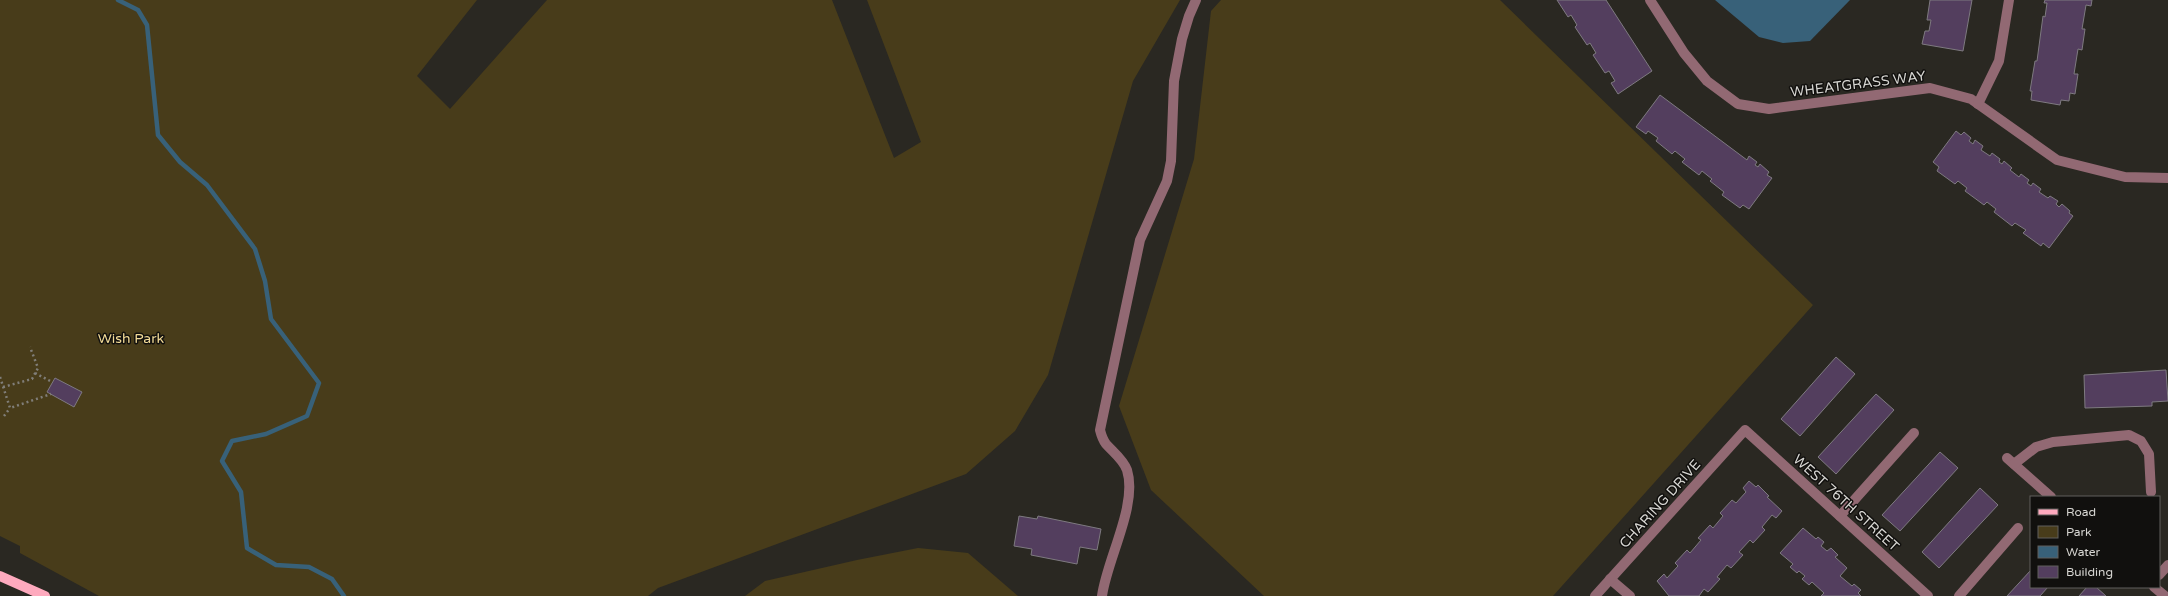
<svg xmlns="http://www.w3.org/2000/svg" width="2168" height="596" font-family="'Varela Round',sans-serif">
<rect width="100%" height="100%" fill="#2a2822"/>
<g fill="#483c1a">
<path d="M0,0H477L417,76L450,109L547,0H832L894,158L921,142L867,0H1180L1133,81L1048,375L1015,431L966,474L658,588L648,596H99L20,553V546L0,536Z"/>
<path d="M1221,0H1500L1813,305L1553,596H1264L1151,490L1119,406L1194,159L1211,11Z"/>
<path d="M918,548L968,553L1018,596H745L765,581L857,560Z"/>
</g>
<path fill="#386179" d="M1715,0H1850L1810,41L1783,43L1759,37Z"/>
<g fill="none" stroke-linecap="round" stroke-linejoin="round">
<path stroke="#386179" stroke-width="4.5" d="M118,0L138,10L147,25L158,135L180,162L207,185L255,249L265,281L271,319L319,383L307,416L266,434L232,441L222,461L241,492L247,548L276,565L309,567L332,579L344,596"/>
</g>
<g fill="#533e5e" stroke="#7e7a80">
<path d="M1557,0H1606L1652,71L1618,94L1611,83L1615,81L1609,71L1605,73L1593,55L1596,53L1590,43L1587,45L1575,27L1577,25L1571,15L1568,17Z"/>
<path d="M1930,0H1972L1963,51L1922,44L1925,31H1929L1931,20H1927Z"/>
<path d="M2045,0H2092L2091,6L2086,5L2082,29H2085L2082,50L2078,49L2074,74H2078L2075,94L2070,93L2069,101L2061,100L2060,105L2031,100L2032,91H2030L2035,61H2037L2043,16L2045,17L2047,3H2044Z"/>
<path d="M1660,95L1747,160L1749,156L1757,162L1755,165L1758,167L1760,164L1769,172L1767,175L1772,178L1749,209L1743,205L1740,208L1722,195L1724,192L1710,181L1712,179L1702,171L1699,175L1682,162L1685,159L1675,151L1672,154L1656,141L1658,138L1648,131L1646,134L1636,127Z"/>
<path d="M1956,131L1961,135L1964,132L1971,138L1969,141L1973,144L1975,140L1983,146L1981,150L1990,156L1992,153L2000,159L1999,162L2002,164L2004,161L2012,168L2010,170L2019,177L2021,174L2029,180L2027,183L2031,186L2033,183L2041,189L2039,192L2048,198L2050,196L2058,201L2056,204L2059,207L2062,204L2070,211L2069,213L2073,216L2049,248L2043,243L2041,246L2023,233L2026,230L2015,223L2012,226L1994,212L1996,209L1987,202L1984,205L1965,191L1967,188L1958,181L1955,184L1937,171L1939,167L1933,162Z"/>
<path d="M1836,357L1855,374L1800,436L1781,419Z"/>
<path d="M2166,370L2168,401L2152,402V406L2085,408L2084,375Z"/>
<path d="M55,378L82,392L74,407L47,392Z"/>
<path d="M1876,394L1894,410L1836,474L1818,457Z"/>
<path d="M1940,452L1958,468L1900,531L1882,515Z"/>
<path d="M1749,481L1756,487L1758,485L1769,496L1767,497L1782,511L1776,518L1772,515L1762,527L1765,530L1753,543L1750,540L1739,552L1743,555L1731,568L1727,565L1717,577L1720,579L1708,592L1704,589L1699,596H1669L1657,581L1664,574L1667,578L1678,566L1675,563L1687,550L1690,553L1701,540L1698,538L1710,525L1713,528L1723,516L1720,513L1732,500L1736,503L1746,492L1743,488Z"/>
<path d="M1980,488L1998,505L1939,568L1922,552Z"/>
<path d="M1019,516L1037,519L1038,516L1101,529L1097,550L1080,547L1077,564L1031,555L1032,549L1014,546Z"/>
<path d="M1803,528L1816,539L1818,537L1824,542L1821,546L1827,551L1831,548L1838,555L1835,557L1847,568L1840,576L1852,586L1854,584L1861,590L1858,593L1861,596H1821L1824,593L1812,582L1809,585L1802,579L1805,576L1799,571L1797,573L1790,567L1793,564L1780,553Z"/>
<path d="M2031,570V587H2048L2040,596H2007Z"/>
<path d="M2087,587H2096L2106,596H2079Z"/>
</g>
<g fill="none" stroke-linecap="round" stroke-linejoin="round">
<g stroke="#807e79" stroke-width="2.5" stroke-dasharray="2 3" stroke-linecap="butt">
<path d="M35,373L52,382"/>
<path d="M0,377L10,408L51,394"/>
<path d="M3,387L32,379L38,368L30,347"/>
<path d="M4,416L10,408"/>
</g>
<g stroke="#926973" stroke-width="10">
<path d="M1650,0L1684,53L1707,81L1738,104L1769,109L1930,88L1971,99L2057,160L2125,177L2168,178"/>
<path d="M1978,104L1999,61L2009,0"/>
<path d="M2007,458L2051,497"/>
<path d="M2014,464L2036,447L2053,442L2129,435L2141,441L2149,454L2151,492"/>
<path d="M1840,516L1914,433"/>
<path d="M2159,575L2168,565"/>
<path d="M1610,579L1630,596"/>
<path d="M2154,587L2165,596"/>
<path d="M1102,596C1107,559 1138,505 1127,470C1123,459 1113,452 1106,444C1103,440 1101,434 1100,430L1140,240L1167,181L1171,161L1174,81L1182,39L1189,16L1196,0"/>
<path d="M1595,596L1745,430L1928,596"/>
<path d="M1959,596L2018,528"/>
</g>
<path stroke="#feaabe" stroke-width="10" d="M0,576L45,596"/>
</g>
<g text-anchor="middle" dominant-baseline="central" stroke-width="3" stroke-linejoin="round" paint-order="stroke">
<g font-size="14" fill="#d7d6d2" stroke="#11100e">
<text transform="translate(1858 84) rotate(-7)">WHEATGRASS WAY</text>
<text transform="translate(1846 503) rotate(42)">WEST 76TH STREET</text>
<text transform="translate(1660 504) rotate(-48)">CHARING DRIVE</text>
</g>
<g font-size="14" fill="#f3db97" stroke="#11100e">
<text x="131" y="338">Wish Park</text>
</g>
</g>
<rect x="2030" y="496" width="130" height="92" fill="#11100e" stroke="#605f5c"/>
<rect x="2038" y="509" width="20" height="6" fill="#feaabe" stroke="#605f5c"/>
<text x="2066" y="516" font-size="12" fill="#d7d6d2">Road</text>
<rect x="2038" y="526" width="20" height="12" fill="#483c1a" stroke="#605f5c"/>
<text x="2066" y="536" font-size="12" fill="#d7d6d2">Park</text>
<rect x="2038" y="546" width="20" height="12" fill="#386179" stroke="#605f5c"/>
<text x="2066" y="556" font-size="12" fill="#d7d6d2">Water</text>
<rect x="2038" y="566" width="20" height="12" fill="#533e5e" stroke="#605f5c"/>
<text x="2066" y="576" font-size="12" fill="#d7d6d2">Building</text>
</svg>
